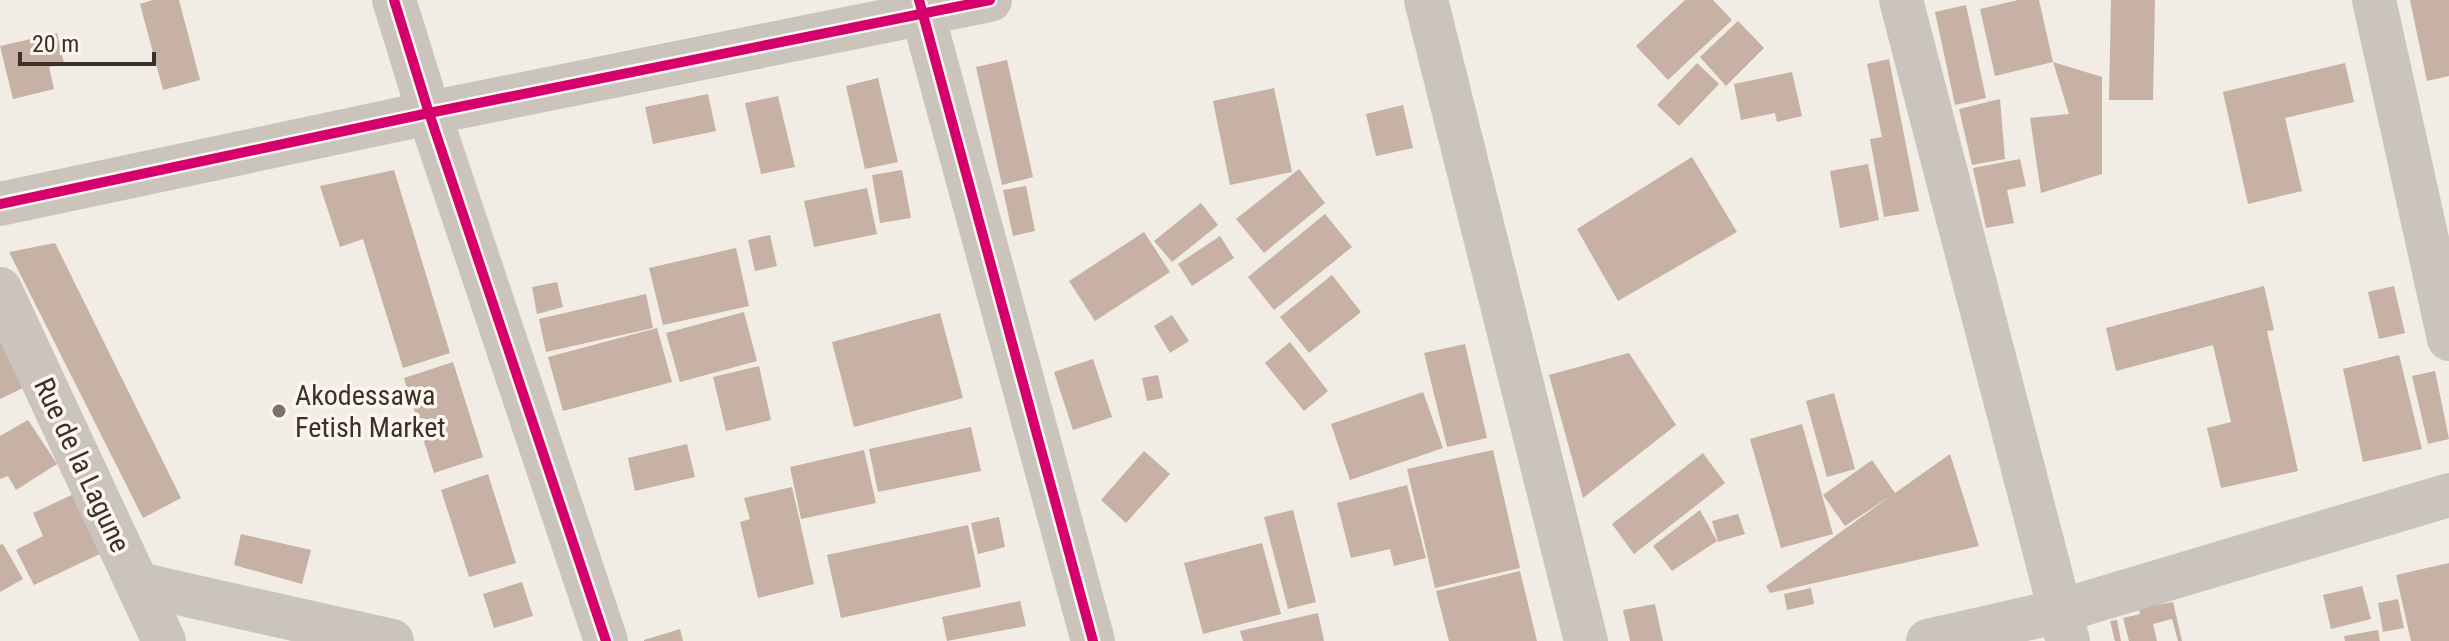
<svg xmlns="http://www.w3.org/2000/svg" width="2449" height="641" font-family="'Roboto Condensed',sans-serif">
<rect width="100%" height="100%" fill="#f1ece4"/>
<g fill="#c6b1a4">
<path d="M153,0H179L200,80L163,90L140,4Z"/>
<path d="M1685,0H1713L1732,20L1668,80L1636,46Z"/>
<path d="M2018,0H2039L2053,62L1995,76L1980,9Z"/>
<path d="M2111,0H2155L2153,100H2109Z"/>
<path d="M2410,0H2449V76L2427,81Z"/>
<path d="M1966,5L1986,98L1955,105L1935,12Z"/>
<path d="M1738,21L1764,48L1726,86L1700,57Z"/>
<path d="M57,33L64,63L49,67L54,89L13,99L0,46Z"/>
<path d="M1889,59L1919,211L1884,217L1870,139L1882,137L1867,64Z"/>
<path d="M1007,60L1033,177L1002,185L976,67Z"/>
<path d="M2053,62L2102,77V174L2041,193L2030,118L2069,114Z"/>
<path d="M1697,63L1719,84L1679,126L1657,105Z"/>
<path d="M2345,63L2354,102L2285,118L2302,191L2248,204L2223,92Z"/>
<path d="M1792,72L1802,116L1777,122L1775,113L1741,120L1734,84Z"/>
<path d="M878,78L898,162L865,169L846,86Z"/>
<path d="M1274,88L1292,172L1230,185L1213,101Z"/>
<path d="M708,94L716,131L653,144L645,107Z"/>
<path d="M778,96L795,167L761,174L745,103Z"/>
<path d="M2000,99L2005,159L1972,165L1959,109Z"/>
<path d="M1403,105L1413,148L1376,156L1366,114Z"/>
<path d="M1692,157L1737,232L1618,301L1577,229Z"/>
<path d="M2020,159L2026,186L2007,190L2014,223L1986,228L1973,168Z"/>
<path d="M1868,164L1879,220L1840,228L1830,171Z"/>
<path d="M1299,169L1325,203L1264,253L1236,219Z"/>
<path d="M394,170L450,353L403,368L363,239L340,247L320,186Z"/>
<path d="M902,170L911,218L880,223L872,175Z"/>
<path d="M1026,186L1035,231L1013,236L1003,190Z"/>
<path d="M867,188L877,234L814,247L804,201Z"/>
<path d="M1201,203L1218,225L1172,262L1154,241Z"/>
<path d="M1325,214L1352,247L1274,310L1248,277Z"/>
<path d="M1144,232L1170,272L1095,321L1069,281Z"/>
<path d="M770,235L777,266L755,271L748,240Z"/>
<path d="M1220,236L1234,258L1192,286L1178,264Z"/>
<path d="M55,243L181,498L143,518L9,252Z"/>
<path d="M736,248L749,306L663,325L649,268Z"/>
<path d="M1332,275L1361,312L1309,353L1280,317Z"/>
<path d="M557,282L563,307L537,314L532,287Z"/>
<path d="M2264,286L2274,330L2267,331L2298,471L2221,488L2207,428L2231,422L2213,345L2116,371L2106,328Z"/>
<path d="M2394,286L2405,333L2379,339L2368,292Z"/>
<path d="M646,294L653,328L546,352L539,319Z"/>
<path d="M744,312L757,361L680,382L666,333Z"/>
<path d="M940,313L963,398L854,427L832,342Z"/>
<path d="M1172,315L1189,341L1170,353L1154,326Z"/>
<path d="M657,328L672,382L563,411L548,357Z"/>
<path d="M0,331L27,386L0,399Z"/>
<path d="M1290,342L1328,391L1304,411L1265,363Z"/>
<path d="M1465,344L1487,438L1447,447L1424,353Z"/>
<path d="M1629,353L1676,425L1583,498L1549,375Z"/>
<path d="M2399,355L2422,449L2363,462L2343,369Z"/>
<path d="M1093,359L1112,417L1073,430L1054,372Z"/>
<path d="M453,362L483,457L434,473L404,378Z"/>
<path d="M759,366L771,420L726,431L713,377Z"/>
<path d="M2435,371L2449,439L2428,444L2412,376Z"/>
<path d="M1158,375L1163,398L1147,401L1142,378Z"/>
<path d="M1423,392L1443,448L1350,480L1331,424Z"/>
<path d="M1834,393L1855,469L1827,477L1806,401Z"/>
<path d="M28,420L57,464L16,490L8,476L0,479V436Z"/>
<path d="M1802,424L1833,534L1781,548L1750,439Z"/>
<path d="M971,427L981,471L878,492L869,449Z"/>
<path d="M687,444L695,477L635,491L628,458Z"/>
<path d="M864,450L876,503L801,519L790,467Z"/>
<path d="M1493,450L1520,568L1435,588L1407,469Z"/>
<path d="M1144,451L1170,474L1126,523L1101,500Z"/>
<path d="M1703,453L1725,483L1634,554L1612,524Z"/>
<path d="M1950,454L1979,546L1770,593L1766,586L1892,495L1845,526L1823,495L1872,460L1895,493Z"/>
<path d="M488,474L516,563L469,577L441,490Z"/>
<path d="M1407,485L1426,558L1394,566L1390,549L1351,558L1337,503Z"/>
<path d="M792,487L814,584L758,598L740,522L750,519L744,498Z"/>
<path d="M76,493L104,552L34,585L16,550L43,536L33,513Z"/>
<path d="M1293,510L1316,602L1288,609L1264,517Z"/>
<path d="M1700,510L1717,541L1672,571L1653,546Z"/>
<path d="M1738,514L1745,534L1718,542L1712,521Z"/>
<path d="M999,517L1005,547L978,554L971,523Z"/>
<path d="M968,525L981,587L841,618L827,555Z"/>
<path d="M241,534L311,550L302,584L234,565Z"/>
<path d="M1262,543L1281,614L1203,634L1184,563Z"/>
<path d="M3,544L23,579L0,592V545Z"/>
<path d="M2449,563V641H2411L2396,575Z"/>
<path d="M1520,571L1537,641H1449L1436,591Z"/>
<path d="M522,582L533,616L494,628L483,594Z"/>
<path d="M2362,586L2371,619L2331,629L2323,595Z"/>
<path d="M1811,588L1814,604L1787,610L1784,594Z"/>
<path d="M2398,599L2404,628L2383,632L2378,603Z"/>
<path d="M1020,601L1026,626L947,641L942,617Z"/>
<path d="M2173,602L2182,641H2178L2172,619L2153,624L2157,641H2129L2123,618L2140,614L2139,608Z"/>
<path d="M1655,604L1663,641H1630L1623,610Z"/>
<path d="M1318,613L1324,641H1243L1240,631Z"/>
<path d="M2117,620L2121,641H2115L2110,621Z"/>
<path d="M680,629L683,641H644V640Z"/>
<path d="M2378,630L2380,641H2345L2344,636Z"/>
</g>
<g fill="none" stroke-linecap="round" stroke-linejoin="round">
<g stroke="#cac4bd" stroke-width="44">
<path d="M394,0L429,113L606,641"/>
<path d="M919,0L1093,641"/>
<path d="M1426,0L1586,641"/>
<path d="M1901,0L2068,641"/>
<path d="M2374,0L2449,339"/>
<path d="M0,204L429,113L990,0"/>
<path d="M0,289L164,641"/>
<path d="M138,584L392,641"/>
<path d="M1928,641L2060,611L2449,495"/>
</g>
<g stroke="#fcf6ed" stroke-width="15">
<g id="cycleway">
<path d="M394,0L429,113L606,641"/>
<path d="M919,0L1093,641"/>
<path d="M0,204L429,113L990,0"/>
</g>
</g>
<use href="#cycleway" stroke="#d6006c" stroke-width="10"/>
</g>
<circle fill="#7b726b" stroke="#fcf6ed" stroke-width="3" cx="279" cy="411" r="8"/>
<g text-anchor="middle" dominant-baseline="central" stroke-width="7" stroke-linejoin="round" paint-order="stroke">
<g font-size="28" fill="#3c312a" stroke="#fcf6ed" text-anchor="start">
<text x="295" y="395">Akodessawa<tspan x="295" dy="32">Fetish Market</tspan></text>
</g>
<g font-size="28" fill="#3c312a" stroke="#fcf6ed">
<text transform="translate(82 465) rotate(65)">Rue de la Lagune</text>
</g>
</g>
<path d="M20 52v12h134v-12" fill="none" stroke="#3c312a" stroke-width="4"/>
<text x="32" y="52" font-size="24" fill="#3c312a" stroke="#fcf6ed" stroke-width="6" paint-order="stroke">20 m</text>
</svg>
